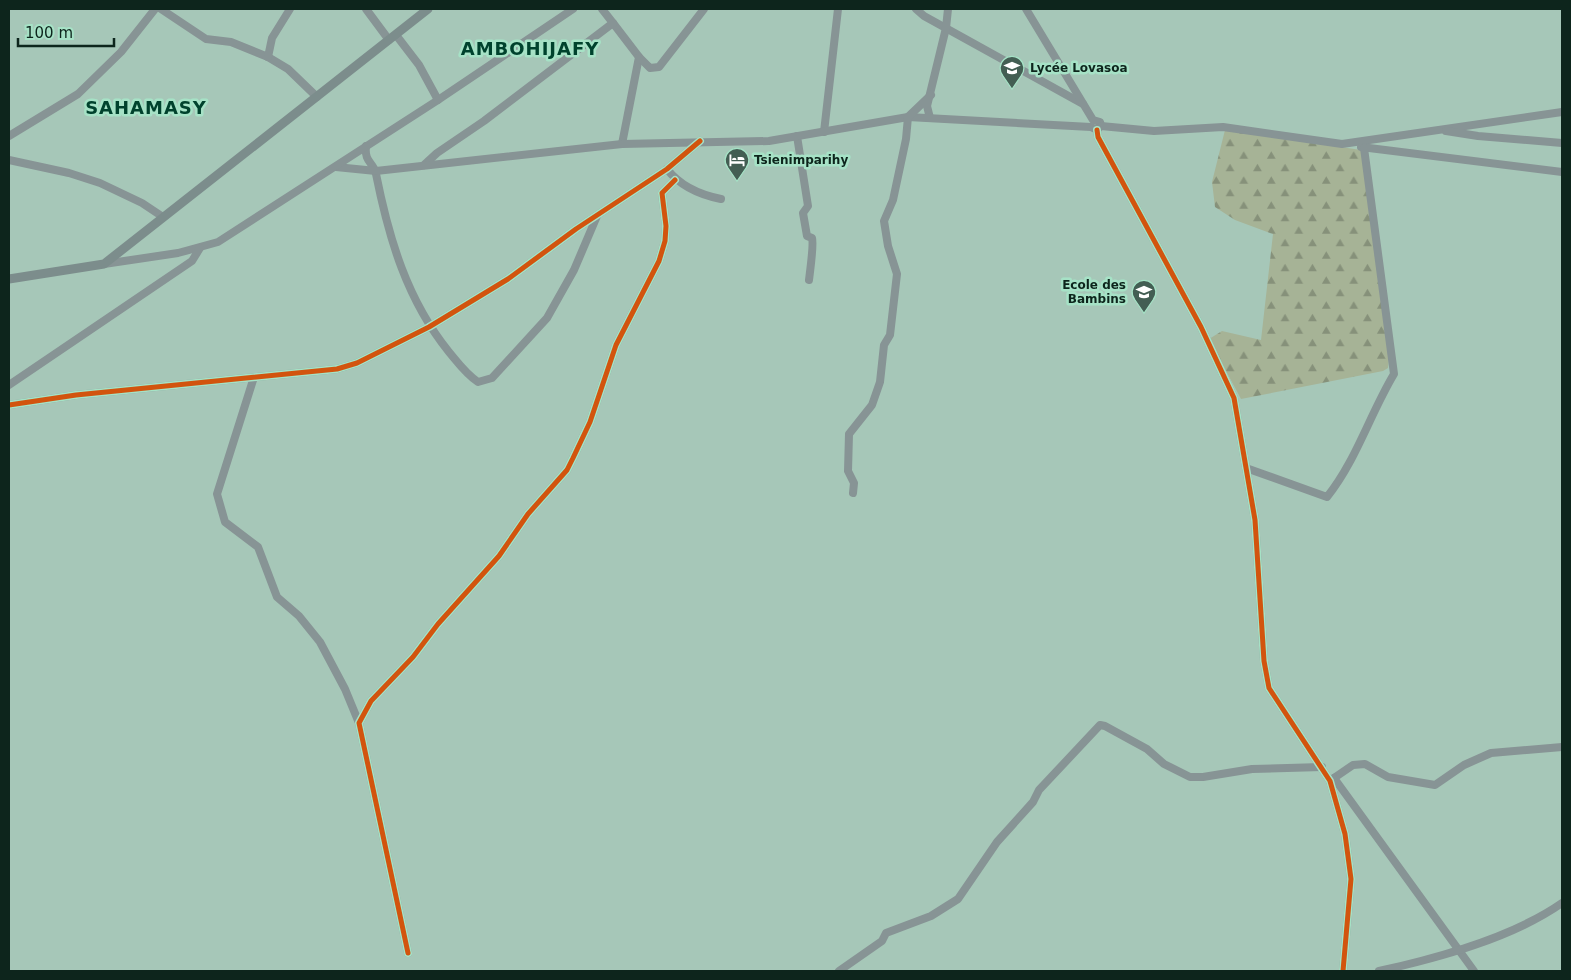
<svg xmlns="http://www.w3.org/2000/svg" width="1571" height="980" font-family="'DejaVu Sans',sans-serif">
<defs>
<pattern id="forest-firs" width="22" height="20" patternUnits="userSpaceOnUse" patternTransform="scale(1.25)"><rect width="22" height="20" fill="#a6b396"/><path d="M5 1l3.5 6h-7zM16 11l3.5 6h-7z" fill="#86917a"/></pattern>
</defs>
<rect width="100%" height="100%" fill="#a6c7b8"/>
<path fill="url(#forest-firs)" d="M1225,130L1361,150L1389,359L1388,368L1383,371L1241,399L1209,339L1222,331L1261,340L1273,234L1235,220L1215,207L1212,182Z"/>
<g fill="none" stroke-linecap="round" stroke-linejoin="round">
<g stroke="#879495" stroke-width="8">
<path d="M161,9L206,39L231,42L268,57L288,69L317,97"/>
<path d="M366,9L389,40"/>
<path d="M916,9L924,16L1083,104"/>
<path d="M1026,9L1093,120L1100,122L1101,126"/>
<path d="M613,23L639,57L622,144"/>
<path d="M396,35L419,65L438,100"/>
<path d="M268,57L272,38L290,9"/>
<path d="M639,57L650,68L659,67L704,9"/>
<path d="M930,118L927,106L946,28L948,9"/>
<path d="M1097,130L1098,137L1201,327L1234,398L1255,520L1264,661L1269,688L1330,781L1345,834L1351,879L1343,971"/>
<path d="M1097,130L1101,126L1154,131L1223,127L1342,144L1562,112"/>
<path d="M1446,131L1478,136L1562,143"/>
<path d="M824,132L838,9"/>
<path d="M9,136L78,94L121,52L155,9"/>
<path d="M797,136L808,206L803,213L807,236L812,238C814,244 810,271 809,280"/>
<path d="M366,146C364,163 374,162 376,174C389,239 407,300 449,352C459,364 466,374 478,382L492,378L547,318L574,270L597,216"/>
<path d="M1361,147L1562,172"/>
<path d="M9,160L69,173L100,183L142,203L163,217"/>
<path d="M424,165L437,153L484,121L613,23L602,9"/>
<path d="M336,167L376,171L622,144L769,141L908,117L1091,127L1097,130"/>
<path d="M667,169C680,186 701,195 721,199"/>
<path d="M104,264L178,253L218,242L438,100L573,9"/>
<path d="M254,377L217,494L225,522L258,547L277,597L299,616L320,642L345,689L359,723"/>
<path d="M9,385L192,261L200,248"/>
<path d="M9,405L76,395L337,369L357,363L429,327L508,279L576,229L667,169L700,141"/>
<path d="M1246,468L1327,497C1356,461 1370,414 1394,374L1364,148"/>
<path d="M853,493L854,483L848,471L849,434L872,405L880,382L884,345L890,335L897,274L888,246L884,221L893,200L906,139L908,117L931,95"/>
<path d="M1334,778L1353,765L1365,764L1388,777L1435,785L1464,765L1491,753L1562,747"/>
<path d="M1330,781L1334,778L1474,971"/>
<path d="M408,953L359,723L371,701L413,657L438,624L499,556L528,514L567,470L573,458L590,422L616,345L659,261L665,241L666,226L662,193L675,180"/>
<path d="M839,971L882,941L886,933L931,916L958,899L997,842L1033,802L1039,790L1100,725L1105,726L1147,749L1164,764L1190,777H1203L1252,769L1322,767"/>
<path d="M1379,971C1438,958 1512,938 1562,903"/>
</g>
<path stroke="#7c8d8c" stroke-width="9" d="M9,279L104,264L428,9"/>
<g stroke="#a6e2c6" stroke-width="8">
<g id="cycleway">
<path d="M1097,130L1098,137L1201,327L1234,398L1255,520L1264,661L1269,688L1330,781L1345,834L1351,879L1343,971"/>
<path d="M9,405L76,395L337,369L357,363L429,327L508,279L576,229L667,169L700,141"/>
<path d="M408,953L359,723L371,701L413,657L438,624L499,556L528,514L567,470L573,458L590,422L616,345L659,261L665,241L666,226L662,193L675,180"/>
</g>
</g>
<use href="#cycleway" stroke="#d2540e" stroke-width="5"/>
</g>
<defs>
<g id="university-pin" transform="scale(1.25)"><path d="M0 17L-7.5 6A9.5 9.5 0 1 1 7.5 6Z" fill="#435e53" stroke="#a6e2c6"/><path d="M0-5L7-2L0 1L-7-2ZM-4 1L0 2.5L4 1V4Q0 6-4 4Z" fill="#fff"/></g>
<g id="hotel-pin" transform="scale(1.25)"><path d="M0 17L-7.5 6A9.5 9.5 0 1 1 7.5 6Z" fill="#435e53" stroke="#a6e2c6"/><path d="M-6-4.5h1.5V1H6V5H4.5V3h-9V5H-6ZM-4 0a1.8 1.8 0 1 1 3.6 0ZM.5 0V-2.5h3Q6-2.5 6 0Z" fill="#fff"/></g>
<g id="school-pin" transform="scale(1.25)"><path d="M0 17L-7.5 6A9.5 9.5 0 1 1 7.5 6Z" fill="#435e53" stroke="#a6e2c6"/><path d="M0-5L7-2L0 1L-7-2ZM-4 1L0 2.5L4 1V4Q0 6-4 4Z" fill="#fff"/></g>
</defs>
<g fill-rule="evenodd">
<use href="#university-pin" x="1012" y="68"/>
<use href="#hotel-pin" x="737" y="160"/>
<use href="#school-pin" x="1144" y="292"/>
</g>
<g text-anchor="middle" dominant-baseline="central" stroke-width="5" stroke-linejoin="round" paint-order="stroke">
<g font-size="12" font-weight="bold" fill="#0d251c" stroke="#a6e2c6" text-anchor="start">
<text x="1030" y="68">Lycée Lovasoa</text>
<text x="754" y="160">Tsienimparihy</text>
<text x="1126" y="285" text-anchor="end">Ecole des<tspan x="1126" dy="14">Bambins</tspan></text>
</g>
<g font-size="18" font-weight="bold" letter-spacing="1" fill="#00422d" stroke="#a6e2c6">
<text x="530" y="48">AMBOHIJAFY</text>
<text x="146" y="107">SAHAMASY</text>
</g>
</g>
<rect width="1571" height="980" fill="none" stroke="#0d251c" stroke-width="20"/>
<path d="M18 38v8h96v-8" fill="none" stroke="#0d251c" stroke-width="2.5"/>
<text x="25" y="38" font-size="15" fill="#0d251c" stroke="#a6e2c6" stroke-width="4" paint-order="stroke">100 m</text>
</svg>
